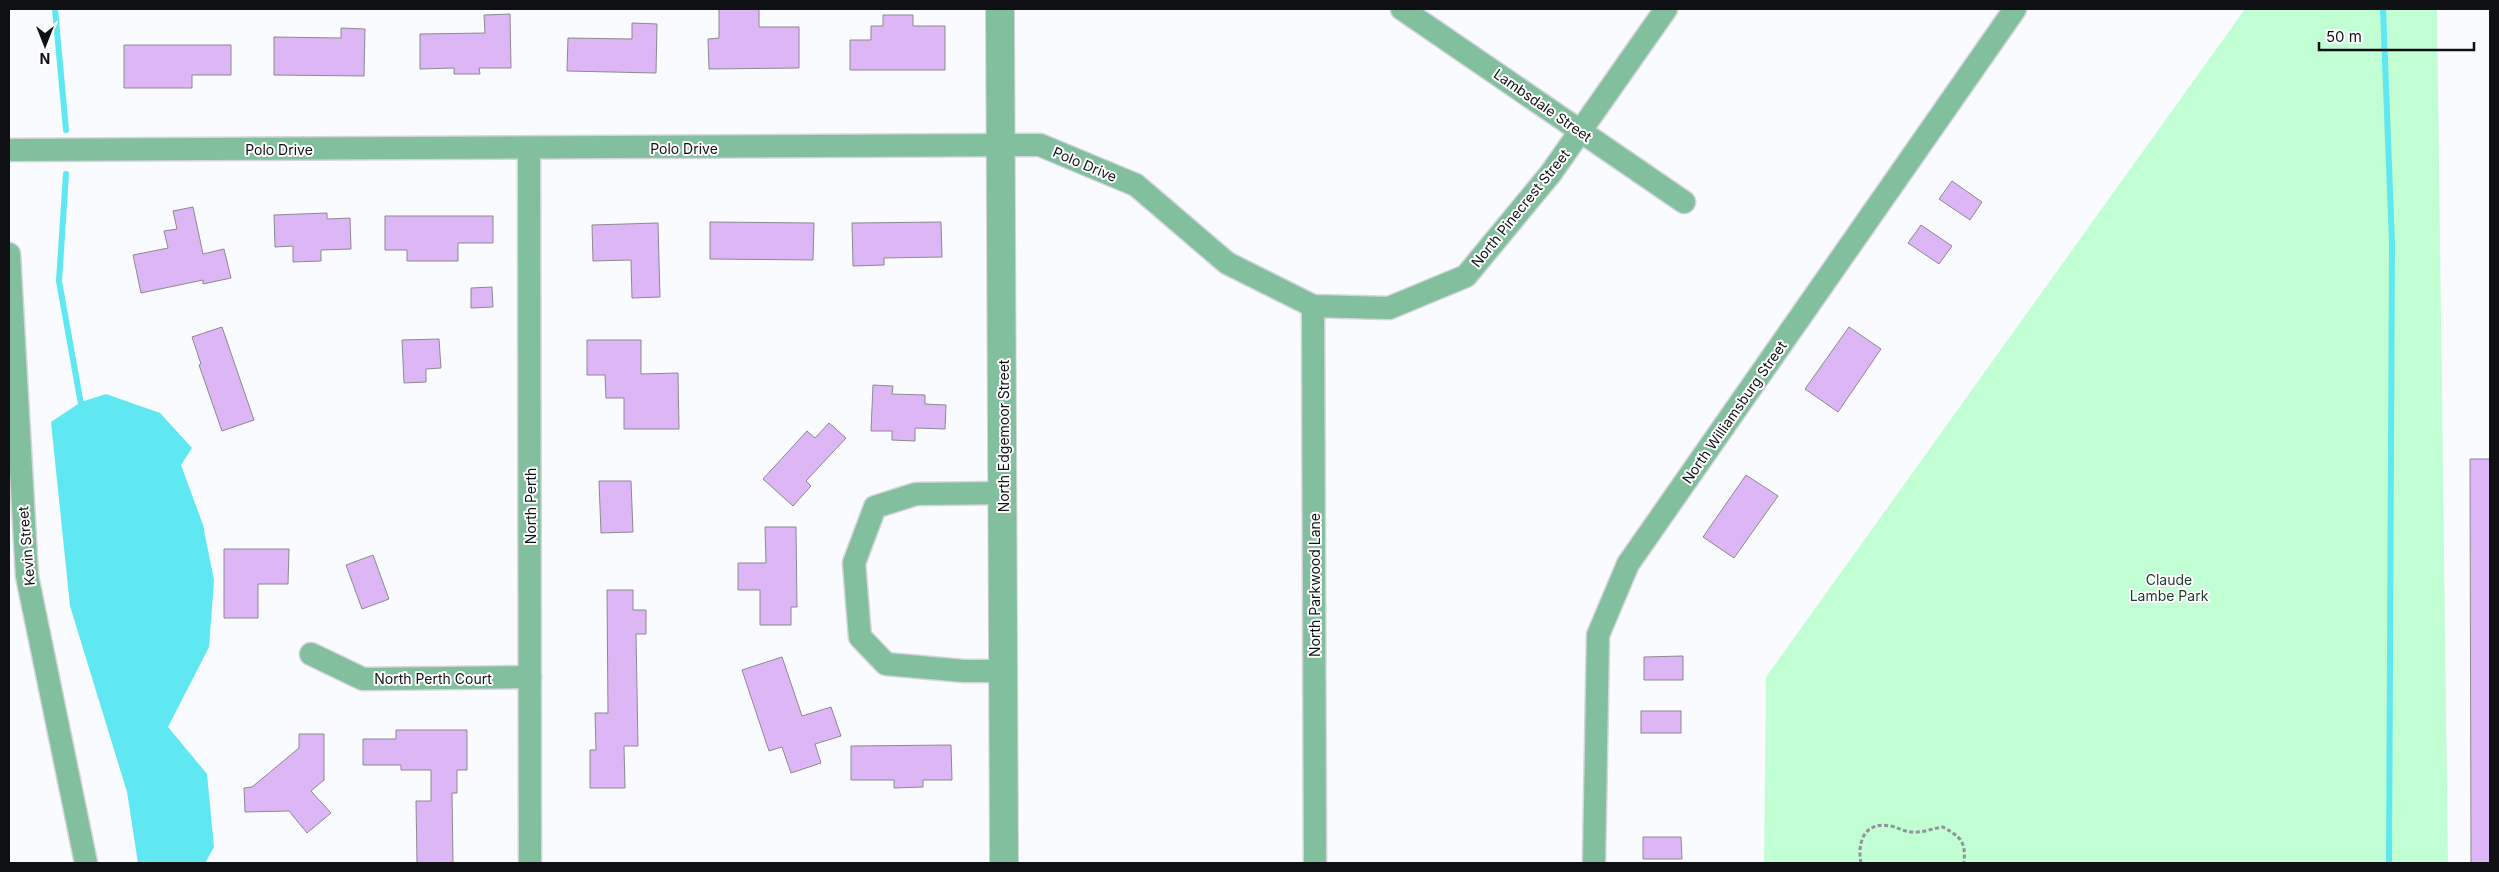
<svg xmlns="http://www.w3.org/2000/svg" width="2499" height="872" font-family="Inter,sans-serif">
<rect width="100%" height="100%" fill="#fafbff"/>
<path fill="#c2fed4" d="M2245,9H2437L2448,863H1764L1766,677Z"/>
<path fill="#5fe8f2" d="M106,394L160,413L192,448L181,465L203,525L214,580L209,647L168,727L207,774L214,847L205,863H138L127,792L70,606L51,422L81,402Z"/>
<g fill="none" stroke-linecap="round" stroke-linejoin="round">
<g stroke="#5fe8f2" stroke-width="6">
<path d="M55,9L66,130"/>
<path d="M2383,9L2392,243L2389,863"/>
<path d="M66,174L59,281L82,410"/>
</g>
</g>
<g fill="#ddb7f5" stroke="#8d8990">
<path d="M719,9H759V27H799V68L709,69L708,39L719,38Z"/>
<path d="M510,14L511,68H479L480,74H454V68L420,69V34L485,33L484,15Z"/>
<path d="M883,15H913V26H945V70H850V40H871V26H883Z"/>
<path d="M632,23L657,24L656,73L567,71L568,38L632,39Z"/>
<path d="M341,28L365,29L364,76L274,75V37L341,38Z"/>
<path d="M124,45H231V75H192V88H124Z"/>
<path d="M1952,181L1982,202L1970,220L1939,199Z"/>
<path d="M193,207L203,254L224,249L231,278L203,284V280L141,293L133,255L168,248L164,231L177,229L173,211Z"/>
<path d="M327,213V219L350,218L351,249L321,250V261L293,262V246L275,247L274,215Z"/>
<path d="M385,216H493V243H458V261H407V250H385Z"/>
<path d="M710,222L814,223L813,260L710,259Z"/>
<path d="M941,222L942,257L884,258V265L853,266L852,223Z"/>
<path d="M658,223L660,297L632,298L631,260L593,261L592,225Z"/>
<path d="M1921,225L1952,246L1939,264L1908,243Z"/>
<path d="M492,287L493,307L471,308V288Z"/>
<path d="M222,327L254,420L222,431L199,365L201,364L192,337Z"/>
<path d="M1849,327L1881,349L1838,412L1805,389Z"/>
<path d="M439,339L441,368L426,369V382L404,383L402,340Z"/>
<path d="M587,340H641V374L678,373L679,429H624V398H606L605,375H587Z"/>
<path d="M873,385L893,386L892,394L925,395V404L946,405L945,429L915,428V441L892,440V431H871Z"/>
<path d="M829,423L846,438L806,481L811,486L793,506L763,479L807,431L815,438Z"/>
<path d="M2470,459H2490V863H2471Z"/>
<path d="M1746,475L1778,496L1734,558L1703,537Z"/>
<path d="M599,481H631L633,532L601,533Z"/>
<path d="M765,527H796L797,607H791V625H760V590H738V563H766Z"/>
<path d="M224,549H289L288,584H258V618H224Z"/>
<path d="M373,555L389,599L362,609L346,565Z"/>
<path d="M607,590H633V610H646V634H636L638,746H624L625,788H590V750H596L595,713H608Z"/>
<path d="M1683,656V680H1644V657Z"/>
<path d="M782,657L802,716L831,707L841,736L815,744L821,763L791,773L782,747L769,751L742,670Z"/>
<rect x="1641" y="711" width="40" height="22"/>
<path d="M396,730H467V770H457V793H452L453,863H417L416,801H431V770H401V765H363V739H396Z"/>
<path d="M299,734H324V780L311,791L331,813L307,833L289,811L245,812L244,788L252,787L299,748Z"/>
<path d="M951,745L952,780H923V787L894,788V780H851V746Z"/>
<path d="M1643,837H1681L1682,859H1643Z"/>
</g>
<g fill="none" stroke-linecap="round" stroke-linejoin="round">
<g stroke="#d4d5d9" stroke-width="25">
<g id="minor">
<path d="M1402,9L1684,202"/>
<path d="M529,149L530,863"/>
<path d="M9,150L1040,145L1136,185L1227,263L1313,306L1389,308L1466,276L1551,173L1666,9"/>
<path d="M9,254L27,576L86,863"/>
<path d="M1313,306L1315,863"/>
<path d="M1003,493L916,494L875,507L854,563L860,637L886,664L964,671H1004"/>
<path d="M311,654L363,679L530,677"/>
<path d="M1594,863L1598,635L1628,564L2015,9"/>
</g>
</g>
<g stroke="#d4d5d9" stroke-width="30">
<path id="tertiary" d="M1000,9L1004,863"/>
</g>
<path stroke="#929397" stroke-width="3" stroke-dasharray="4 2.5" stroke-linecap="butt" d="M1861,863C1857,843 1864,821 1890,826C1898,827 1904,832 1913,832C1922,833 1934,828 1943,827C1961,837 1966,842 1964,863"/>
<use href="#minor" stroke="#82bf9e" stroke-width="22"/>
<use href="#tertiary" stroke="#82bf9e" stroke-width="28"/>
</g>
<g text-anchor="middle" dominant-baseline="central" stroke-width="4" stroke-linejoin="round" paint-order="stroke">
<g font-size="14" fill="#0e1013" stroke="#fff">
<text transform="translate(1543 105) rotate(35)">Lambsdale Street</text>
<text x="684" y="148">Polo Drive</text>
<text x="279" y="149">Polo Drive</text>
<text transform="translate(1085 164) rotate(23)">Polo Drive</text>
<text transform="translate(1520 208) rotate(-51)">North Pinecrest Street</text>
<text transform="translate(1734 412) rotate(-55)">North Williamsburg Street</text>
<text transform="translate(1003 436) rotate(-90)">North Edgemoor Street</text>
<text transform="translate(530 506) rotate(-90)">North Perth</text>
<text transform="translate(26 546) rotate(-95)">Kevin Street</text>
<text transform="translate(1314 585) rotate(-90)">North Parkwood Lane</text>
<text x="433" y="678">North Perth Court</text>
</g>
<g font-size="14" fill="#1a3e27" stroke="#fff">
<text x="2169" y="579">Claude<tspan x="2169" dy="16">Lambe Park</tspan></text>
</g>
</g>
<rect width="2499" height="872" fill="none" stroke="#0e1013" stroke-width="20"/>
<g transform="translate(45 45) rotate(180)" stroke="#ffffff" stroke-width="4" paint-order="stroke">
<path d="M0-4L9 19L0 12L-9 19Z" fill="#0e1013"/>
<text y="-8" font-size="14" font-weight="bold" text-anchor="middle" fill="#0e1013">N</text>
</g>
<path d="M2319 42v8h155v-8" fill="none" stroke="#0e1013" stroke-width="2.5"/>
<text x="2326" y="42" font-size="15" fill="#0e1013" stroke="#ffffff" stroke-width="4" paint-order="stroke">50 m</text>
</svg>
